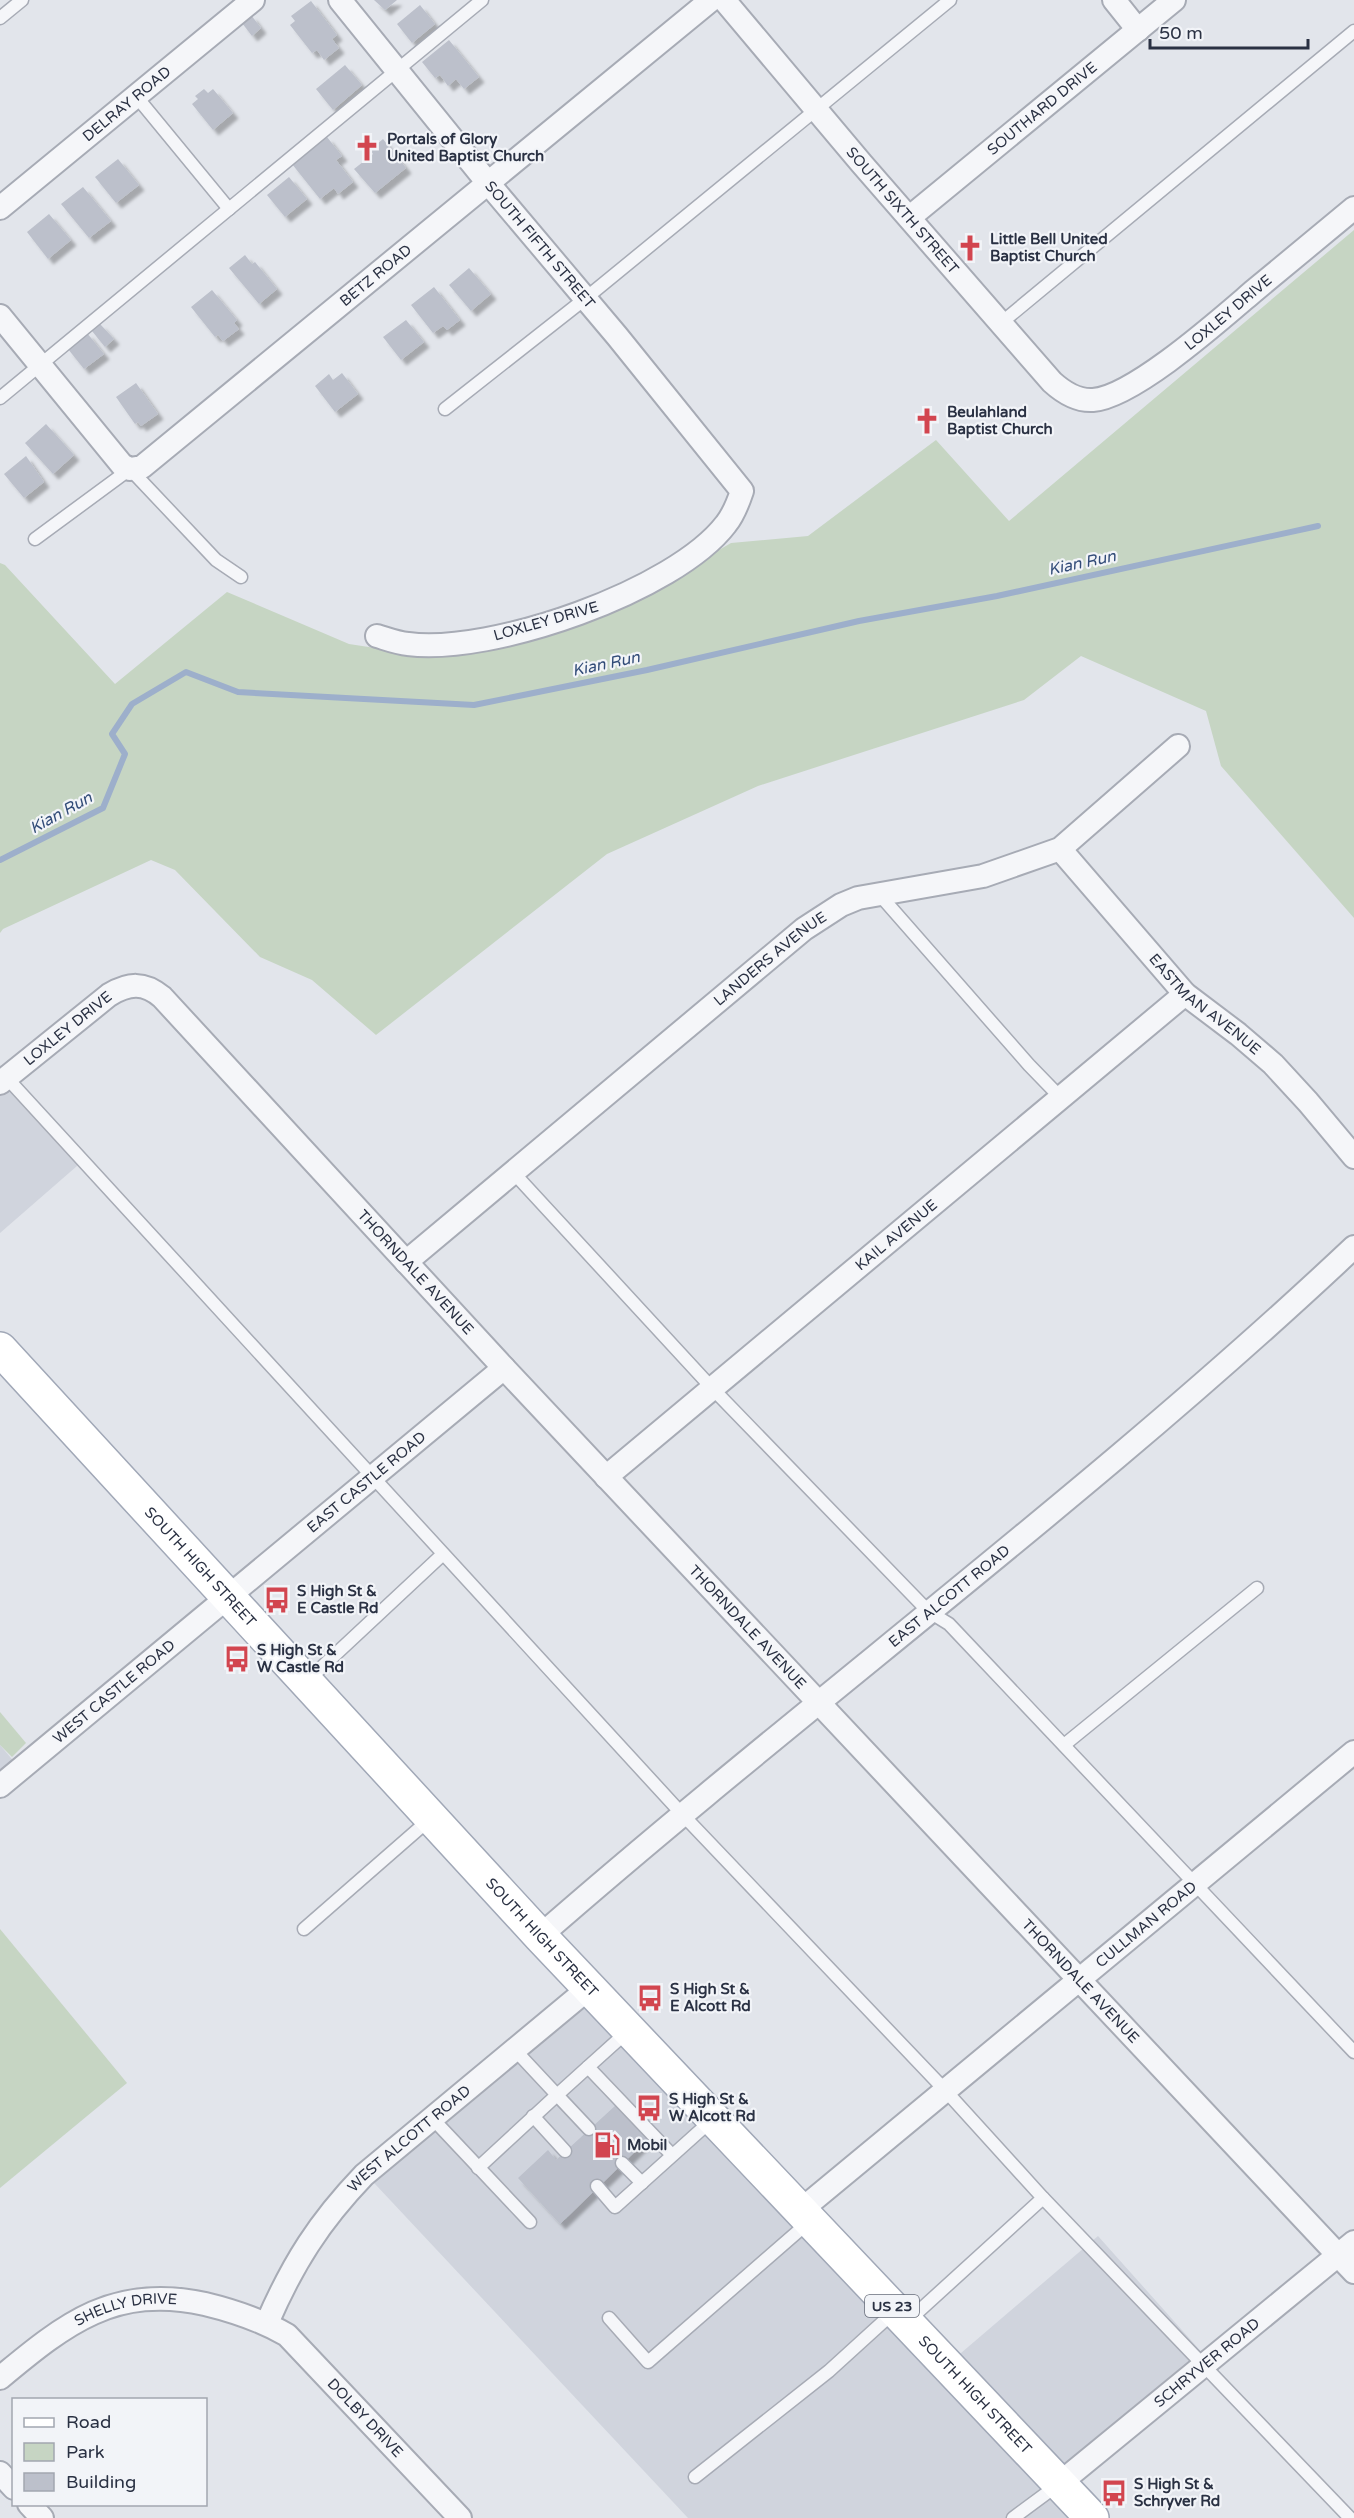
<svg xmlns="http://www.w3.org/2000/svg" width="1354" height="2518" font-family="'Varela Round',sans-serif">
<defs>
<filter id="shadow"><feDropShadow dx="5.5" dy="5.5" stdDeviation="1.5" flood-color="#0004"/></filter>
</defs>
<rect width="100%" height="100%" fill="#e2e5eb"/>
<g fill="#d0d4dd">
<path d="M0,1065L85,1159L0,1233Z"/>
<path d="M0,1745L26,1776L0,1798Z"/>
<path d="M594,1976L954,2359L1098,2236L1214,2366L1074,2483L1106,2518H688L361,2169Z"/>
</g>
<g fill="#c6d5c3">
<path d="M1354,230V918L1221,766L1206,711L1081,656L1024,700L758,786L607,854L376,1035L312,980L260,957L175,870L151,860L3,929L0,933V563L5,565L115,684L227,592L349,644L421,655L630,602L731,543L808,536L936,440L1009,521Z"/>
<path d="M0,1712L26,1743L12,1757L0,1745Z"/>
<path d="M0,1929L127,2083L0,2188Z"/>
</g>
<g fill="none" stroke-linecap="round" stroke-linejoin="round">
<path stroke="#9dafcb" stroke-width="6" d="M0,860L103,808L125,754L112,734L132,704L186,672L238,692L474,705L647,670L859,621L997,596L1318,526"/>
</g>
<g fill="#bcc0cb" filter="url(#shadow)">
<path d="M374,0H397L385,10Z"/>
<path d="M311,1L337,35L332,39L339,48L324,60L317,50L312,53L290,25L295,21L291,16Z"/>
<path d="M420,5L435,24L412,43L397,24Z"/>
<path d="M251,15L261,28L252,36L242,23Z"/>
<path d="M449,40L479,77L464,89L456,79L448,86L440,75L435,78L422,62Z"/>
<path d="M345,65L362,85L333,110L316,89Z"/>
<path d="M204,89L208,93L213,89L233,113L213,130L192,104L198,99L195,96Z"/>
<path d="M327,137L342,156L336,160L353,182L338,194L334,188L320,199L292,164Z"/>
<path d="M383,139L406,168L375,193L354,169L373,154L370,150Z"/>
<path d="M118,159L139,185L116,203L95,177Z"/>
<path d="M289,177L307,199L285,217L267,195Z"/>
<path d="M83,187L111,221L89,238L61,204Z"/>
<path d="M49,214L71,240L48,259L27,232Z"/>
<path d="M245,255L252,264L255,262L277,289L259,304L229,268Z"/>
<path d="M469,268L491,294L471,311L449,285Z"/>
<path d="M434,287L460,320L447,330L443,326L433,333L411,305Z"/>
<path d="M212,290L237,320L234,323L239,329L223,341L218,335L215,337L191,307Z"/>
<path d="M406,320L424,342L401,360L383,337Z"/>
<path d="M100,324L114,339L105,347L92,331Z"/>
<path d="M87,333L104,354L84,369L68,349Z"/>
<path d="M342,373L358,394L335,412L315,386L329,374L333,380Z"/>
<path d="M136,383L158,414L141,426L138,422L135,424L116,397Z"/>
<path d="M46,424L74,455L53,474L25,443Z"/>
<path d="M26,456L44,482L24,498L4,474Z"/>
<path d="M616,2105L648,2139L560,2224L518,2178L548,2150L556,2160Z"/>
</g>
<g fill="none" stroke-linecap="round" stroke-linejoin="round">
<g stroke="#a7abb5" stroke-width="15">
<g id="lane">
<path d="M0,18L22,0"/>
<path d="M136,96L229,209"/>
<path d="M1001,323L1354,31"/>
<path d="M0,398L482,0"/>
<path d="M445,409L586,298L950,0"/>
<path d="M35,539L130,469L216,560L241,577"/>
<path d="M879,894L1029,1065L1062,1099"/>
<path d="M7,1078L682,1814L944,2089L1043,2198L908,2321"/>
<path d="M512,1171L712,1388L928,1611L949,1624L1354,2052"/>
<path d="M308,1680L443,1554"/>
<path d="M1064,1745L1257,1588"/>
<path d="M304,1929L430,1819"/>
<path d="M628,2031L588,2067L672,2155"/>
<path d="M515,2050L557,2095L588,2067"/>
<path d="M533,2116L565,2151"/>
<path d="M432,2118L530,2222"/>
<path d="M622,2163L642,2183"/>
<path d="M478,2168L557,2095L589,2129"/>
<path d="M597,2186L615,2207L713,2119"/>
<path d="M1043,2198L1350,2518"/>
<path d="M609,2318L648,2362L810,2221"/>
<path d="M695,2477L829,2371L895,2311"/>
<path d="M1013,2518L1059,2484"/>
</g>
</g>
<g stroke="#a7abb5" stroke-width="26">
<g id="street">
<path id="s1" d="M340,0L488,183L617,336L742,491C738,503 734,514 726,524C675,591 491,655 408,644C397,643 387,639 377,636"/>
<path id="s2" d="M724,0L862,164L1052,382C1063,392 1078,401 1093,400C1134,397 1222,318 1255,290C1288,263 1321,235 1354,208"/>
<path d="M1114,0L1138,30"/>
<path id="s3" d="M0,208L253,0"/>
<path id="s4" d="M910,217L1174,0"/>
<path id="s5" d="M0,316L122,465L130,469L142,467L711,0"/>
<path id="s6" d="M1060,849L1185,994L1238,1034L1273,1064L1308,1102L1354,1157"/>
<path id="s7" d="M0,1083L109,995C129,983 144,982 162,997L504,1368L1354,2272"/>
<path id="s8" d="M406,1262L804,929L841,905L858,898L983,876L1060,849L1178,746"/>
<path id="s9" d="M606,1477L1185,994"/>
<path id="s10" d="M0,1786L504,1368"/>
<path id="s11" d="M540,1936C808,1702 1095,1491 1354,1247"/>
<path id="s12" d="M801,2210L1354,1752"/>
<path id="s13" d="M267,2323C293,2263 319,2222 364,2175L589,1988"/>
<path id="s14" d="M0,2378C66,2323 115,2284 205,2304C234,2311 261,2320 287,2335L460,2518"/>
<path d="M0,2473L14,2488"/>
<path id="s15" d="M1060,2483L1354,2242"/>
<path d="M29,2504L42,2518"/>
</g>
</g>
<g stroke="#a1a8b7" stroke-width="36">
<g id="primary">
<path id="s16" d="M0,1349L540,1936L1092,2518"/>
</g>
</g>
<use href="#lane" stroke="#f5f6f9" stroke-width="12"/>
<use href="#street" stroke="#f5f6f9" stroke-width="22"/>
<use href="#primary" stroke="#fff" stroke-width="33"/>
</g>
<defs>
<g id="church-bare" transform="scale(2.07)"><path d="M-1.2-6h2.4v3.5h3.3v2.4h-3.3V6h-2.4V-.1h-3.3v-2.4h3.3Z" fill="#d2454f" stroke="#f2f4f8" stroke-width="2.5" paint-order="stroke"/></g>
<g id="bus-bare" transform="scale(2.07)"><path d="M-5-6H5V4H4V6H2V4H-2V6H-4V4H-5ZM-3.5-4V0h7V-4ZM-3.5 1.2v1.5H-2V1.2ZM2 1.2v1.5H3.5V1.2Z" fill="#d2454f" stroke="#f2f4f8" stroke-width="2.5" paint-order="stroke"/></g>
<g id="fuel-bare" transform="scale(2.07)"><path d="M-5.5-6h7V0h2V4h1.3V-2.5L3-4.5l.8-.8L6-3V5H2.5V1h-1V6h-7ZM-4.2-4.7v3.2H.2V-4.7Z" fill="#d2454f" stroke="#f2f4f8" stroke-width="2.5" paint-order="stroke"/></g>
</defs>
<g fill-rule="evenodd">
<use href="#church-bare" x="367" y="148"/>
<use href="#church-bare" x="970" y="248"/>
<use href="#church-bare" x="927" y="421"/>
<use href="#bus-bare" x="277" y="1600"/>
<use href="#bus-bare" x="237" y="1659"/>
<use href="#bus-bare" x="650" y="1998"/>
<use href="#bus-bare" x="649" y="2108"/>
<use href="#fuel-bare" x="607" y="2145"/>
<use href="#bus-bare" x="1114" y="2493"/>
</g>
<g text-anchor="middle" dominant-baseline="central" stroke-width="4.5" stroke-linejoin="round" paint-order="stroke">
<rect fill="#f2f4f8" stroke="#666c79" stroke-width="1.5" x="865" y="2295" width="54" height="22" rx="4.5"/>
<g font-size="14" font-weight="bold" fill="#2a3143">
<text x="892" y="2306">US 23</text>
</g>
<g font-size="15" fill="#2a3143" stroke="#f2f4f8">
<text stroke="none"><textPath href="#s3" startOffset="164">DELRAY ROAD</textPath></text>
<text stroke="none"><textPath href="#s4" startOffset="171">SOUTHARD DRIVE</textPath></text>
<text stroke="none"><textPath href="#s2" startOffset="276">SOUTH SIXTH STREET</textPath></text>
<text stroke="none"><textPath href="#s1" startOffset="316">SOUTH FIFTH STREET</textPath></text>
<text stroke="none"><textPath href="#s5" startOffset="516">BETZ ROAD</textPath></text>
<text stroke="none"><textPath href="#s2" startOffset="712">LOXLEY DRIVE</textPath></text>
<text transform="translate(546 621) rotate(-16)">LOXLEY DRIVE</text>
<text stroke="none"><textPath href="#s8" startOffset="474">LANDERS AVENUE</textPath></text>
<text stroke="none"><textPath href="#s6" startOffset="213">EASTMAN AVENUE</textPath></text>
<text stroke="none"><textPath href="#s7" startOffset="87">LOXLEY DRIVE</textPath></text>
<text stroke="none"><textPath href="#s9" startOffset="378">KAIL AVENUE</textPath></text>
<text stroke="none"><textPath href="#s7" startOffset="572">THORNDALE AVENUE</textPath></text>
<text stroke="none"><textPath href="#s10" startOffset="476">EAST CASTLE ROAD</textPath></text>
<text stroke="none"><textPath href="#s16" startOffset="296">SOUTH HIGH STREET</textPath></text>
<text stroke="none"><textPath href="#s11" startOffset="532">EAST ALCOTT ROAD</textPath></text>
<text stroke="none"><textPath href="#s7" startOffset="1058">THORNDALE AVENUE</textPath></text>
<text stroke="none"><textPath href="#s10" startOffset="148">WEST CASTLE ROAD</textPath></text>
<text stroke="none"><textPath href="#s12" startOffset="448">CULLMAN ROAD</textPath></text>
<text stroke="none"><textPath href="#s16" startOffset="800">SOUTH HIGH STREET</textPath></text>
<text stroke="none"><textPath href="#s7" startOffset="1544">THORNDALE AVENUE</textPath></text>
<text stroke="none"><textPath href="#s13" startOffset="236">WEST ALCOTT ROAD</textPath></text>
<text stroke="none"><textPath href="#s14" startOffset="147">SHELLY DRIVE</textPath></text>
<text stroke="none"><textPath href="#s15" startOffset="190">SCHRYVER ROAD</textPath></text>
<text stroke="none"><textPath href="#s16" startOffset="1430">SOUTH HIGH STREET</textPath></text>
<text stroke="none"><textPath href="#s14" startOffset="430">DOLBY DRIVE</textPath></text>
</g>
<g font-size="15" font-weight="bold" fill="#2a3143" stroke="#f2f4f8" text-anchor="start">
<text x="387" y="139">Portals of Glory<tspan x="387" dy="17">United Baptist Church</tspan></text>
<text x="990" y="239">Little Bell United<tspan x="990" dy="17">Baptist Church</tspan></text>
<text x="947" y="412">Beulahland<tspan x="947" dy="17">Baptist Church</tspan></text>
<text x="297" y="1591">S High St &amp;<tspan x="297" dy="17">E Castle Rd</tspan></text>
<text x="257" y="1650">S High St &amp;<tspan x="257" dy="17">W Castle Rd</tspan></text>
<text x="670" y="1989">S High St &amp;<tspan x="670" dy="17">E Alcott Rd</tspan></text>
<text x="669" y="2099">S High St &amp;<tspan x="669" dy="17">W Alcott Rd</tspan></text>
<text x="627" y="2145">Mobil</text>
<text x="1134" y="2484">S High St &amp;<tspan x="1134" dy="17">Schryver Rd</tspan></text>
</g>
<g font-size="16" font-style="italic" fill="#324c78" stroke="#f2f4f8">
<text transform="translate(1082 563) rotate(-12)">Kian Run</text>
<text transform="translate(606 664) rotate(-12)">Kian Run</text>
<text transform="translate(61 813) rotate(-29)">Kian Run</text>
</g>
</g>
<rect x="12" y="2398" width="195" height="108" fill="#f2f4f8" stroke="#a2a6b0" stroke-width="1.5"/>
<rect x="24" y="2418" width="30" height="9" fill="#ffffff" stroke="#a2a6b0" stroke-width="1.5"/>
<text x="66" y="2428" font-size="18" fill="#2a3143">Road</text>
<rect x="24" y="2443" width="30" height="18" fill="#c6d5c3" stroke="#a2a6b0" stroke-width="1.5"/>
<text x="66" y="2458" font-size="18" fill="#2a3143">Park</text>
<rect x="24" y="2473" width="30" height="18" fill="#bcc0cb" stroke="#a2a6b0" stroke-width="1.5"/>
<text x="66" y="2488" font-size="18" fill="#2a3143">Building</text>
<path d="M1150 39v9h158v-9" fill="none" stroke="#2a3143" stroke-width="3"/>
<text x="1159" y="39" font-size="18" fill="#2a3143" stroke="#f2f4f8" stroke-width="4.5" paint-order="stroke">50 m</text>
</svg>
